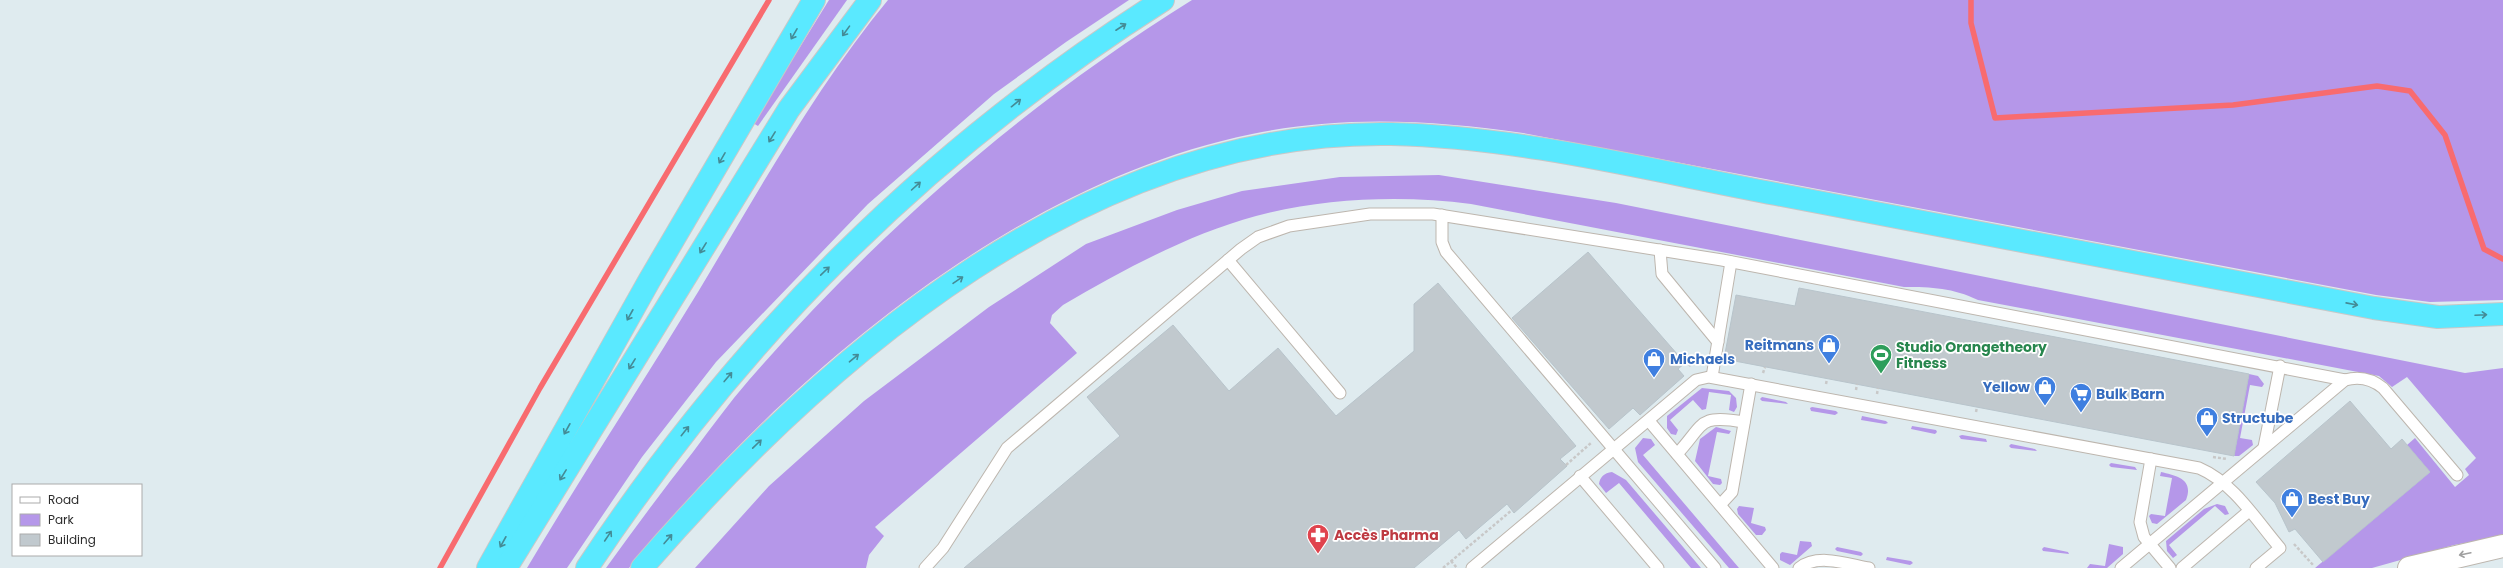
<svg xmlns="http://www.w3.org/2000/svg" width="2503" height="568" font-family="Poppins,sans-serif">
<rect width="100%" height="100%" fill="#dfebef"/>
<g fill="#b597e9">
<path d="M829,0H847L758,126L753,123Z"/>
<path d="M888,0H1129L1066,42L994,94L868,204L716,362L642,457L567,568H527C582,475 642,384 698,292C758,192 814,90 888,0Z"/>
<path d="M1192,0H2503V300L2430,302L2376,295L1523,133C1432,120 1343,115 1252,134C1011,183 780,382 629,568H606C634,529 663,490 693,452C711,428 729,403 749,380C878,232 1025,104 1192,0Z"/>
<path d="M1439,175L1616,203L2465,373L2503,368V536L2454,545L2372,568H2315L2430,472L2407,445L2415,438L2455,487L2469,475L2465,469L2476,458L2407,377L2392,387L2379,376L1978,300C1953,288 1932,287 1904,287L1471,204C1402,195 1323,198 1256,216C1189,234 1123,270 1063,305L1052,315L1050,323L1077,353L875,527L884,536L869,555L866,568H695L769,486L864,401L989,307L1086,244L1177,210L1242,191L1340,177Z"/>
<path d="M2249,374L2258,376L2264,384L2262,387L2250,385L2240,438L2252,440L2253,445L2239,456H2234Z"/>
<path d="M1702,388L1729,391L1736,398L1737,407L1734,412L1729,410L1731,395L1709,392L1706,409L1702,410L1693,400L1670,420L1678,430L1676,435L1671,434L1667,428V416Z"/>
<path d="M1762,397L1786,402L1788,404L1762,401L1760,399Z"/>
<path d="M1812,407L1836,411L1838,413L1835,415L1811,411L1810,408Z"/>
<path d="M1862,416L1886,421L1888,423L1885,424L1861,420Z"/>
<path d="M1912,426L1936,430L1937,432L1935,434L1911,429Z"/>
<path d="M1716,427L1731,431L1729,434L1717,432L1708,476L1721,479L1722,483L1720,485L1713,484L1695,461L1700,439Z"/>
<path d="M1962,435L1986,439L1987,442L1961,439L1959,436Z"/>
<path d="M1643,438L1651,439L1655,445L1643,455L1739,568H1729L1638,462L1635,448Z"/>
<path d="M2011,444L2035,449L2037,451L2011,448L2009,446Z"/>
<path d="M2111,463L2135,467L2137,470L2111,467L2109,465Z"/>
<path d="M1612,472L1626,480L1701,568H1691L1619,483L1606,493L1599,484C1600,477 1604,473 1612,472Z"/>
<path d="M2161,472C2177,476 2194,479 2186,500L2157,524L2152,523L2149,516L2151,514L2165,516L2172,478L2160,476Z"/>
<path d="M2217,504L2225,506L2229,514L2225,515L2215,506L2169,545L2177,555L2173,558L2167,551L2166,541L2204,509Z"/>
<path d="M1739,506L1754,508L1751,523L1765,527L1766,530L1762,535H1756L1738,514L1737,509Z"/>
<path d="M1800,541L1811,542L1812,546L1790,565L1780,560V554L1782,552L1797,555Z"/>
<path d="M2109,544L2123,547V554L2107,568H2087L2090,564L2105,566Z"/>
<path d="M1837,547L1861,552L1863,554L1861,556L1837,551L1835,549Z"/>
<path d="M2044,547L2068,552L2069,554L2043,551L2042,549Z"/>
<path d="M1887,557L1911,561L1913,563L1910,565L1886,560Z"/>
</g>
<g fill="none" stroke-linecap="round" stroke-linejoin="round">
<g stroke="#f86b6f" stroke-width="5.5">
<path d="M1971,0V23L1995,118L2233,105L2377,86L2410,91L2445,135L2484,249L2503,259"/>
<path d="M440,568L540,388L769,0"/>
</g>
</g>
<g fill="#c1c9ce" stroke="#b8c4cb">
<path d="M1588,252L1685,363L1678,369L1684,376L1667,391L1640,415L1633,408L1609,429L1512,318Z"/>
<path d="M1438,283L1576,446L1560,459L1567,466L1514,513L1507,504L1466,539L1459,530L1414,568H964L1120,436L1087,397L1173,325L1229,391L1278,348L1336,416L1414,351V304Z"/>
<path d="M1799,288L2249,374L2234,456L1724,359L1736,295L1795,306Z"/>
<path d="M2350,401L2391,449L2402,439L2430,472L2323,562L2295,529L2289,532L2275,503L2256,482Z"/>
</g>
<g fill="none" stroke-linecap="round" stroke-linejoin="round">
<g stroke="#bdb6ae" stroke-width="13">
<g id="lane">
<path d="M1442,215V242L1446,252L1715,568"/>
<path d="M1660,250L1662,274L1718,342"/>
<path d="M1228,260L1340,393"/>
<path d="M1712,377L1731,262"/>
<path d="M1649,421L1773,568"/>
<path d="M2264,447L2280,366"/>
<path d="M1677,454C1705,424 1697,414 1744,422"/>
<path d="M2151,459L2140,522L2144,537L2170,568"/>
<path d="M1580,476L1658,568"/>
<path d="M1720,505L1732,492L1751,384"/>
<path d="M925,568L943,548L1007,448L1241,249L1258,237L1289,226L1370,214H1433L1722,260L2345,380C2359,376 2372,379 2383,388L2457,475"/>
<path d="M1472,568L1696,380L1709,377L2199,468C2234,483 2256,520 2280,548L2256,568"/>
<path d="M1799,568C1818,553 1847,564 1869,568"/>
<path d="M2121,568L2345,380"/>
<path d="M2182,568L2249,511"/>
</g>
</g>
<g stroke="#bdb6ae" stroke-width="24">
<path id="secondary" d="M2409,568L2503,546"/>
</g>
<g stroke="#c8c8c8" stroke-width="24">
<g id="highway">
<path d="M488,568L649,281L814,0"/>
<path d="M506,568L789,109L870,0"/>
<path d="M587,568C741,336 927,150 1163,0"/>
<path d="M642,568C828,353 1090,129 1391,134C1521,137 1649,170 1776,194C1975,232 2174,271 2374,308L2438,317L2503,314"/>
</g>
</g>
<g stroke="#c8c8c8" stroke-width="2.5" stroke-dasharray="3 2" stroke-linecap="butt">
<path d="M1689,366L1698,358L1702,359"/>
<path d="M1763,373L1765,367"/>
<path d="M1826,384L1827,379"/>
<path d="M1856,390L1857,384"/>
<path d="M1877,394L1878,388"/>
<path d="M1976,412L1977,407"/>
<path d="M2213,457L2227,459"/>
<path d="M1566,465L1591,443"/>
<path d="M2294,544L2314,566"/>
<path d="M1451,561L1457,568"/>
<path d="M1443,568L1512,510"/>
</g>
<use href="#lane" stroke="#fff" stroke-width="11"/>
<use href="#secondary" stroke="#fff" stroke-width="22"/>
<use href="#highway" stroke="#5ae9ff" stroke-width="22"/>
</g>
<defs><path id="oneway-shaft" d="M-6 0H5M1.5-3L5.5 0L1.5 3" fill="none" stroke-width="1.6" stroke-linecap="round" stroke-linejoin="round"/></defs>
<g stroke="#448b96">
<use href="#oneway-shaft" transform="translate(1121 27) rotate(-33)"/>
<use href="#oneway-shaft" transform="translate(846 31) rotate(126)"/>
<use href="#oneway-shaft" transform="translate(794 34) rotate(120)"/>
<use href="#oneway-shaft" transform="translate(1016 103) rotate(-39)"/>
<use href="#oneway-shaft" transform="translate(772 137) rotate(122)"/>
<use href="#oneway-shaft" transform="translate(722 158) rotate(120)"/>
<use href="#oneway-shaft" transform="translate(916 186) rotate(-42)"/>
<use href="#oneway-shaft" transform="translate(703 248) rotate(122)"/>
<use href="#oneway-shaft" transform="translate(825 271) rotate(-44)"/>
<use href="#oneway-shaft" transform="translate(958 280) rotate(-34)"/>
<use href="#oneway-shaft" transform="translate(2352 304) rotate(11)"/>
<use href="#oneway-shaft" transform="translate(630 315) rotate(119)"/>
<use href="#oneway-shaft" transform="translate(2481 315) rotate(-3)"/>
<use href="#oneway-shaft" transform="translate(854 358) rotate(-40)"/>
<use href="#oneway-shaft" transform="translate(632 364) rotate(122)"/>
<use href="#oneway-shaft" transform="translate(728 377) rotate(-50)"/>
<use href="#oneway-shaft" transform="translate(567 429) rotate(119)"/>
<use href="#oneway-shaft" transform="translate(685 431) rotate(-51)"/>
<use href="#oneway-shaft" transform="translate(757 444) rotate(-44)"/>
<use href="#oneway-shaft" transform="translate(563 475) rotate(122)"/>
<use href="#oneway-shaft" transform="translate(608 536) rotate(-56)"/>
<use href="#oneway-shaft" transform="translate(668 539) rotate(-49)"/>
<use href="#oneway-shaft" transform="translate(503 542) rotate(119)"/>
</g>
<use stroke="#a0a0a0" href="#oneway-shaft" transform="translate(2465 554) rotate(168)"/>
<defs>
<g id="shop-pin" transform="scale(1.15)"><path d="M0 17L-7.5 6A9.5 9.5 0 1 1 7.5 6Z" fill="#3f7fe0" stroke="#fff"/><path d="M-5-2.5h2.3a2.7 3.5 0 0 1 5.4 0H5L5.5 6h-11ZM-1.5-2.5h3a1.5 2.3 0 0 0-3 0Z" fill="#fff"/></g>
<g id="stadium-pin" transform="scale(1.15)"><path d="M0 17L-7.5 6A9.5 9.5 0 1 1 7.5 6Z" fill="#2e9e5b" stroke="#fff"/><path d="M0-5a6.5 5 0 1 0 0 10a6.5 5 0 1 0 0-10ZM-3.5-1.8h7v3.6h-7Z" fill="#fff"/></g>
<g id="supermarket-pin" transform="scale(1.15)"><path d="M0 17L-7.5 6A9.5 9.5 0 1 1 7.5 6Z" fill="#3f7fe0" stroke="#fff"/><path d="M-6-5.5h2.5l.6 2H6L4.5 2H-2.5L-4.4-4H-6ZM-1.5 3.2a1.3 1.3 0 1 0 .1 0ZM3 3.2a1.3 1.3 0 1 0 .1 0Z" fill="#fff"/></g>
<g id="pharmacy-pin" transform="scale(1.15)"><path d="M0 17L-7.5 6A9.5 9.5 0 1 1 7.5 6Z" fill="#e0444e" stroke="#fff"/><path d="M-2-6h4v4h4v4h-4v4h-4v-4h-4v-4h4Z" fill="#fff"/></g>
</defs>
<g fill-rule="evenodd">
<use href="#shop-pin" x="1829" y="345"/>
<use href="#stadium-pin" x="1881" y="355"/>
<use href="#shop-pin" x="1654" y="359"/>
<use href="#shop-pin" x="2045" y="387"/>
<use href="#supermarket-pin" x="2081" y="394"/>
<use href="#shop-pin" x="2207" y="418"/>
<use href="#shop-pin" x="2292" y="499"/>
<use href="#pharmacy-pin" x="1318" y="535"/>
</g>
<g text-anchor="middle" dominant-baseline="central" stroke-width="3.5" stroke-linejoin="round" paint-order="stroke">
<g font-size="14" font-weight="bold" fill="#366cbe" stroke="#fff" text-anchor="start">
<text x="1814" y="345" text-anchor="end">Reitmans</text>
<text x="1670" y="359">Michaels</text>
<text x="2030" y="387" text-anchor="end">Yellow</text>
<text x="2096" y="394">Bulk Barn</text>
<text x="2222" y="418">Structube</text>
<text x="2308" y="499">Best Buy</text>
</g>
<g font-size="14" font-weight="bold" fill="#27864d" stroke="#fff" text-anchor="start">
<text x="1896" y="347">Studio Orangetheory<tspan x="1896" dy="16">Fitness</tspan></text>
</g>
<g font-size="14" font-weight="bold" fill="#be3a42" stroke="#fff" text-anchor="start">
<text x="1334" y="535">Accès Pharma</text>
</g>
</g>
<rect x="12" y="484" width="130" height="72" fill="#ffffff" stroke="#ababab"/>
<rect x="20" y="497" width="20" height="6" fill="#ffffff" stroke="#ababab"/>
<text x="48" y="504" font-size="12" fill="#2d2d2d">Road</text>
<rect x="20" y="514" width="20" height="12" fill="#b597e9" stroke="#ababab"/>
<text x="48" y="524" font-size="12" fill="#2d2d2d">Park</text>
<rect x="20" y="534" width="20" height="12" fill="#c1c9ce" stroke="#ababab"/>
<text x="48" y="544" font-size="12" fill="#2d2d2d">Building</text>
</svg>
